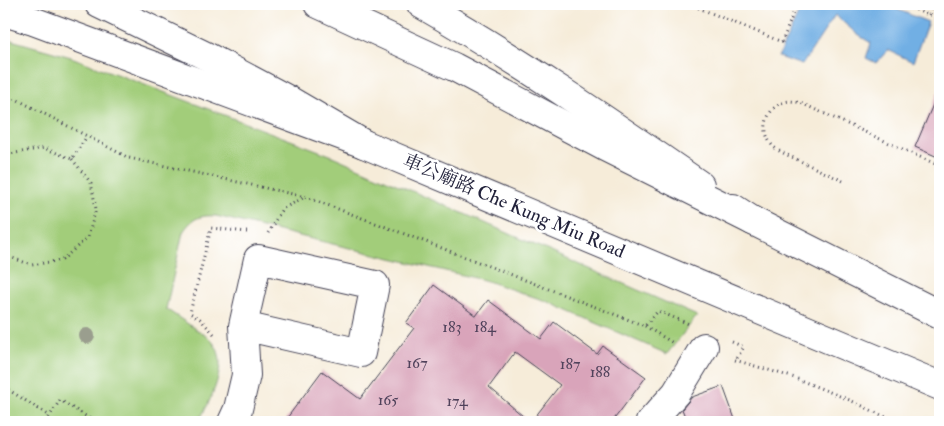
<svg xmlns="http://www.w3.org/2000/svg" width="944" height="426" font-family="'IM FELL Double Pica','Noto Serif TC',serif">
<rect width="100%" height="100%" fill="#fff"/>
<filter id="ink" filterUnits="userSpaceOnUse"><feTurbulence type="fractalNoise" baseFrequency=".02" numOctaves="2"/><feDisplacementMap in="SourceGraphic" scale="10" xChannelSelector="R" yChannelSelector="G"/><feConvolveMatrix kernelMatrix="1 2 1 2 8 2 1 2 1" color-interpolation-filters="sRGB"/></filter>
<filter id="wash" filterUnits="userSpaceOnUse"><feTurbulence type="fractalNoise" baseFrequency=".0096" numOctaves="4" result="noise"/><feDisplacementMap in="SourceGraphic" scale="20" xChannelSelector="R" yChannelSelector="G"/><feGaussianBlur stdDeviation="1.12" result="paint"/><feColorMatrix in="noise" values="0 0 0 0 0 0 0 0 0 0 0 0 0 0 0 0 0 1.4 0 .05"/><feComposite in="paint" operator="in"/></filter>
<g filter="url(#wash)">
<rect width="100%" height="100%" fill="#f6ecd9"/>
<path fill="#a2cd7a" stroke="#62785a" d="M4,38L71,57L330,155L697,316L667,354L546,301L487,281L216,216C200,215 192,218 183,232L166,309L209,338C214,343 218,349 219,355C224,374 208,406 198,422H4Z"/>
<path fill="#71afe4" stroke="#4a6890" d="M803,4H884L928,22L913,62L888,50L876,63L866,58L871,43L858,35L835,15L802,65L778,57Z"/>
<g id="blocks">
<g fill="#d9a4ba">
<path d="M940,88V158L915,147Z"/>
<path d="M434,285L476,316L488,300L541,339L554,322L597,354L603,346L646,377L612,422H531L560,385L515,352L489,387L530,422H284L322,371L360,399L414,328L406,323Z"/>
<path d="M723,386L736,422H687L682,409L692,397Z"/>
</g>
</g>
</g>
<g filter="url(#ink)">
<use href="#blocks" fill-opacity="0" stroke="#424053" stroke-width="1"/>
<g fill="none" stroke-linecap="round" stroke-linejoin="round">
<g stroke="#424053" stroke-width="30">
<g id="minor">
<path d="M232,422L238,409L246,375L243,326L258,259L375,285L361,353L243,326"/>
<path d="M650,422L676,393L704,347"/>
</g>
</g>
<g stroke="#424053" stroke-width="30">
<g id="major">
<path d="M99,4L208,57L287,99L364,144L940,386"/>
<path d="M421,4C517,59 609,122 700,185"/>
<path d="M733,208L753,221L940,315"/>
</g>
</g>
<g stroke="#424053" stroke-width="30">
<g id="highway">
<path d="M318,4L454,67L605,147L753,221"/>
<path d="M4,12L33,21L364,144"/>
</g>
</g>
<g stroke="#424053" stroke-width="3" stroke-dasharray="1 4" stroke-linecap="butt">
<path d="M689,4L782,42L797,4"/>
<path d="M902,4L940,20"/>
<path d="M929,15L934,4"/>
<path d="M4,102L16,99L129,158L306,197L426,242L645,326L658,311L689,324"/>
<path d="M4,159L10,154L44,148L72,159L87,136"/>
<path d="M843,181L781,152C778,150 774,148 772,145C760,131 766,108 784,102C791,100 797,102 803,104L940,166"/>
<path d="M268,233L282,209L305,197"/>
<path d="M4,255L32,265L62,260L88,237L96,209L91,183L72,159"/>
<path d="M645,326L673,343"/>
<path d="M214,334L200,319L190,313L211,228L247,232"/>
<path d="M732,342L744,347L736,360"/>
<path d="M735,360L795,378L852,401L896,422"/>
<path d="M4,387L50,416"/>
<path d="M46,422L60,400L95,422"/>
</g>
<use href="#minor" stroke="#fff" stroke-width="28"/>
<use href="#major" stroke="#fff" stroke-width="28"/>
<use href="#highway" stroke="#fff" stroke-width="28"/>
</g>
<circle fill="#9a9e8e" cx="87" cy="336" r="8"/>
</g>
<g text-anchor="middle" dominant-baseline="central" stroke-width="5" stroke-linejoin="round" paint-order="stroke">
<g font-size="16" fill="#50425b">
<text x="452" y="327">183</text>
<text x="485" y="327">184</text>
<text x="417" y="363">167</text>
<text x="570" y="364">187</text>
<text x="600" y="372">188</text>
<text x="388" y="400">165</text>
<text x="457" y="401">174</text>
</g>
<g font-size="19" fill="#22223b" stroke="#fff">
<text transform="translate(514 206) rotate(23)">車公廟路 Che Kung Miu Road</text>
</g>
</g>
<rect width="944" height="426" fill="none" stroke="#fff" stroke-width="20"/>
</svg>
